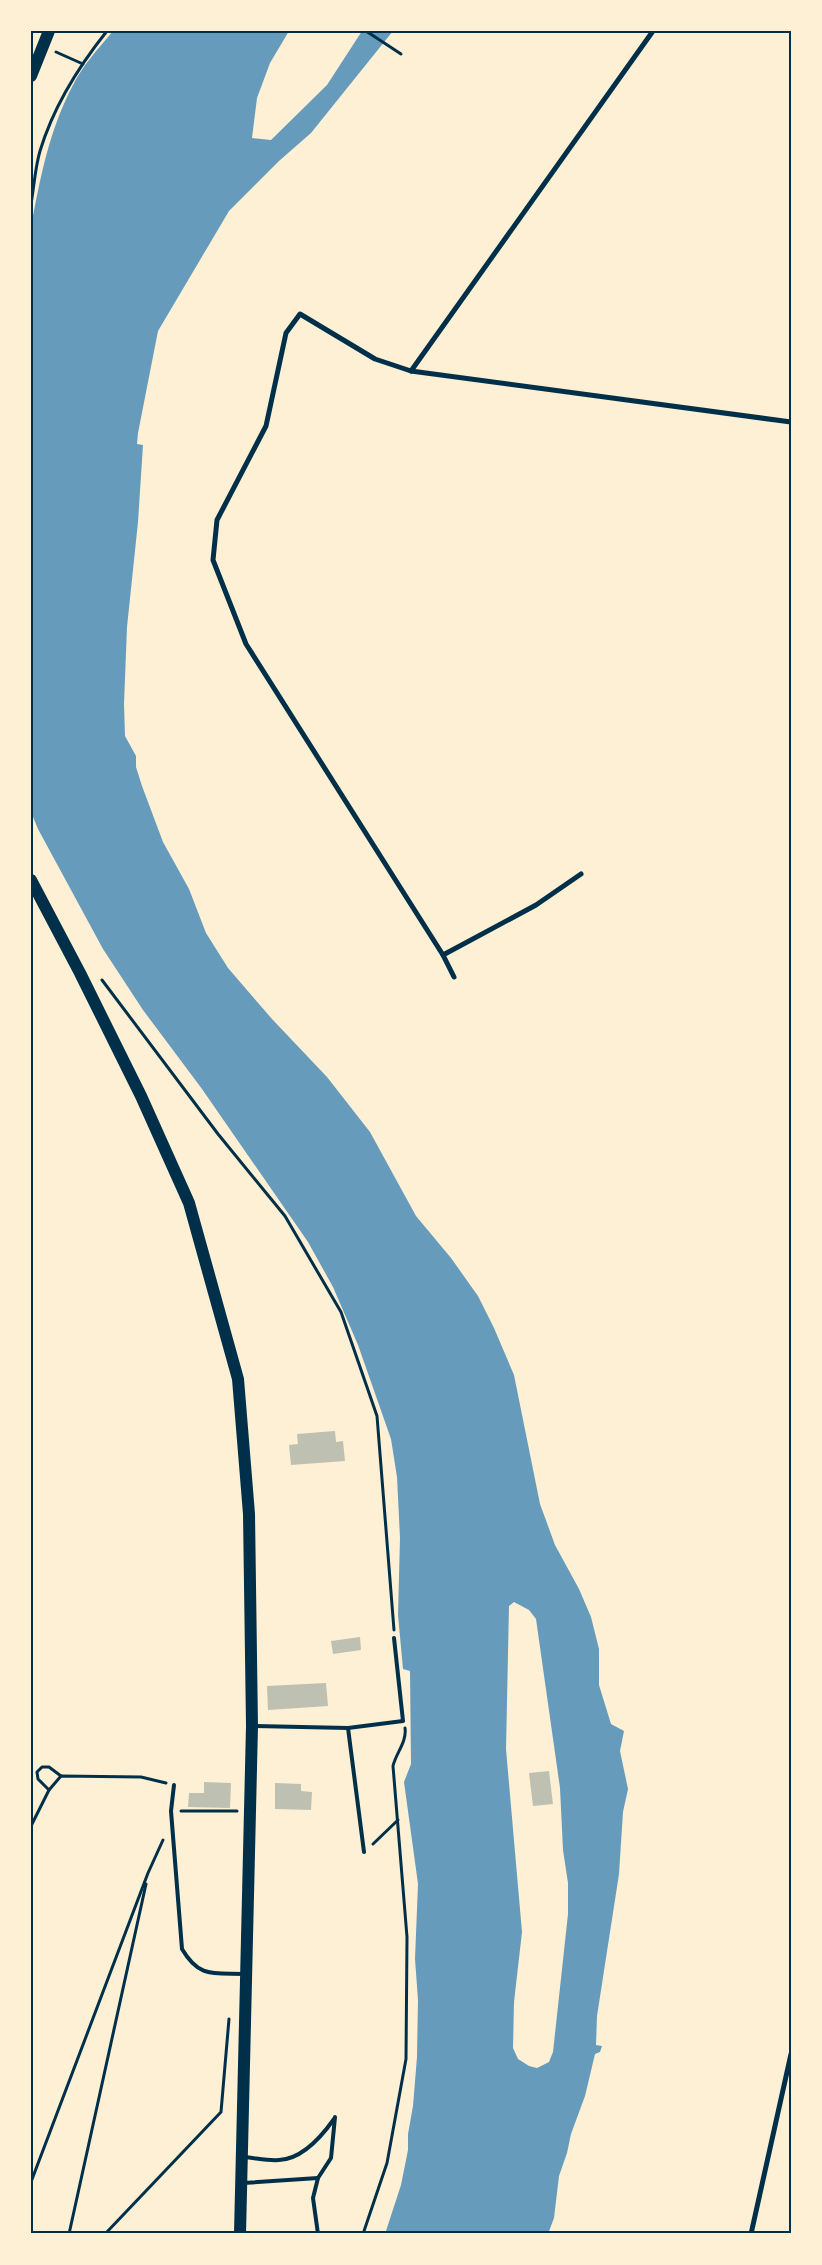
<svg xmlns="http://www.w3.org/2000/svg" width="822" height="2265" font-family="'DM Sans',sans-serif">
<rect width="100%" height="100%" fill="#fdf0d5"/>
<path fill="#669bbc" fill-rule="evenodd" d="M113,31H289L270,63L257,98L252,138L271,140L327,85L362,31H393L311,133L279,161L229,211L158,331L138,433L137,444L143,445L138,522L127,627L124,704L125,736L136,756V767L142,786L163,842L189,889L206,933L228,968L272,1019L327,1077L370,1132L416,1216L451,1258L478,1296L494,1328L514,1375L540,1504L555,1545L579,1589L591,1617L599,1649V1685L611,1724L624,1731L620,1751L628,1789L623,1812L619,1874L597,2016L596,2045L602,2046L600,2052L595,2054L585,2096L571,2134L567,2153L559,2176L554,2218L548,2234H385L401,2185L408,2150V2134L413,2106L417,2057L418,2000L415,1959L418,1884L404,1782L411,1764L410,1671L403,1669L398,1615L400,1538L397,1477L391,1439L358,1345L333,1287L308,1242L202,1089L143,1010L103,949L38,829L31,812V227C40,179 49,131 72,87C82,66 98,49 113,31ZM514,1602L529,1610L536,1619L560,1788L563,1850L568,1883V1914L553,2052L549,2062L537,2068L529,2066L518,2059L513,2048L514,2002L522,1932L506,1749L509,1606Z"/>
<g fill="#bec0b2">
<path d="M335,1431L336,1442L343,1441L345,1461L291,1465L289,1445L298,1444L297,1434Z"/>
<path d="M360,1637L361,1650L333,1654L331,1641Z"/>
<path d="M326,1683L328,1706L268,1710L267,1686Z"/>
<path d="M549,1771L553,1804L533,1806L529,1773Z"/>
<path d="M204,1782L231,1783L230,1808L188,1807L189,1793H204Z"/>
<path d="M275,1783L301,1784V1791L312,1792L311,1810L275,1809Z"/>
</g>
<g fill="none" stroke-linecap="round" stroke-linejoin="round">
<g stroke="#003049" stroke-width="3">
<path d="M366,31L401,54"/>
<path d="M56,52L83,64"/>
<path d="M31,204C34,187 35,168 40,151C53,108 79,66 107,31"/>
<path d="M102,980L218,1134L285,1216L341,1312L377,1416L394,1630"/>
<path d="M49,1790L38,1779L37,1772L42,1767H49L61,1776"/>
<path d="M181,1811H237"/>
<path d="M31,1826L49,1790L61,1776L141,1777L166,1783"/>
<path d="M373,1844L398,1820"/>
<path d="M31,2182L148,1873L163,1840"/>
<path d="M69,2234L146,1884"/>
<path d="M105,2234L221,2112L229,2019"/>
<path d="M363,2234L387,2163L406,2059L407,1937L393,1766C396,1753 407,1742 405,1728"/>
</g>
<g stroke="#003049" stroke-width="4">
<path d="M255,1726L348,1728L403,1721L394,1638"/>
<path d="M348,1728L364,1852"/>
<path d="M174,1785L171,1811L182,1949C199,1978 213,1973 244,1974"/>
<path d="M244,2157C256,2158 268,2161 279,2160C302,2159 322,2136 334,2119"/>
<path d="M243,2183L318,2178"/>
<path d="M318,2234L313,2198L318,2178L331,2158L335,2117"/>
</g>
<g stroke="#003049" stroke-width="5">
<path d="M411,371L653,31"/>
<path d="M581,874L536,905L443,955L246,644L213,560L217,520L266,426L286,333L300,314L375,359L411,371L791,422"/>
<path d="M443,955L454,977"/>
<path d="M751,2234L791,2054"/>
</g>
<g stroke="#003049" stroke-width="12">
<path d="M31,76L49,31"/>
<path d="M31,880L80,973L141,1096L189,1203L238,1379L249,1514L252,1726L240,2234"/>
</g>
</g>
<rect width="822" height="2265" fill="none" stroke="#fdf0d5" stroke-width="65"/>
<rect x="32" y="32" width="758" height="2200" fill="none" stroke="#003049" stroke-width="2"/>
</svg>
